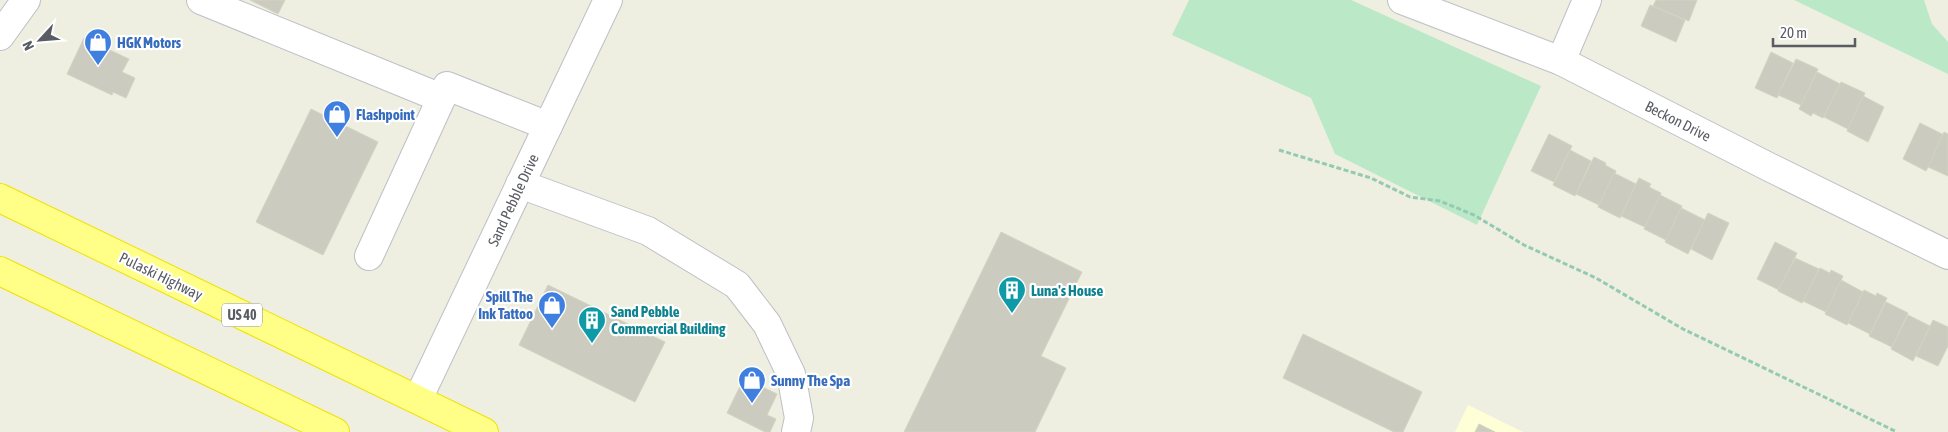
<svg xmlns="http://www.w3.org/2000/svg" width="1948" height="432" font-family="'Asap Condensed',sans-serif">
<rect width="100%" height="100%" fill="#eeefe1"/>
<path fill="#feffd6" d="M1468,405L1523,432H1455Z"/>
<g fill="#bbe9c7">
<path d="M1189,0H1351L1541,86L1477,225L1335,154L1311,98L1172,35Z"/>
<path d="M1794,0H1924L1932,24L1948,42V74Z"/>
</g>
<g fill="#cccbc0" stroke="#d4d3bf">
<path d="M250,0H285L278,14Z"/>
<path d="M1656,0H1697L1689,21L1653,6Z"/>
<path d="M1650,5L1685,20L1676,42L1641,26Z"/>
<path d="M84,38L129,59L122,72L135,78L126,98L113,92L112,95L67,74Z"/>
<path d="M1771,52L1793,63L1777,98L1755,88Z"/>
<path d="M1796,59L1818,69L1801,105L1778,95Z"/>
<path d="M1817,72L1840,84L1823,118L1813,113L1811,116L1799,109Z"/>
<path d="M1841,82L1865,93L1848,129L1824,117Z"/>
<path d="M1863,96L1884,107L1868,142L1847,131Z"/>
<path d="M311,109L378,142L323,255L256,222Z"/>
<path d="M1920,123L1944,135L1926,171L1903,159Z"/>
<path d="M1944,132L1948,134V176L1928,167Z"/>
<path d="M1549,134L1572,146L1554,182L1531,171Z"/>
<path d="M1570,150L1591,161L1575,196L1553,185Z"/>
<path d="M1594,157L1606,163L1605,165L1616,171L1599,205L1576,194Z"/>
<path d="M1614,173L1636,184L1620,218L1598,207Z"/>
<path d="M1639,178L1651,184L1649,187L1661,193L1645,227L1621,216Z"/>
<path d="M1660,195L1682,206L1666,240L1644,229Z"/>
<path d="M1681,208L1705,220L1688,254L1665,242Z"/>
<path d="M1708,213L1729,223L1712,260L1691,249Z"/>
<path d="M1001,232L1082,272L1041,356L1066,368L1035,432H904Z"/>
<path d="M1775,242L1797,253L1779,290L1757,279Z"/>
<path d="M1795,258L1819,269L1802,303L1778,291Z"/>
<path d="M1820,268L1830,273L1831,270L1843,276L1826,312L1803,301Z"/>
<path d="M1841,280L1863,292L1847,325L1825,314Z"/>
<path d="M548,285L665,342L635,402L519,345Z"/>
<path d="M1864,290L1876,296L1877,293L1887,298L1870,334L1848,323Z"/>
<path d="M1886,302L1908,313L1892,347L1869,336Z"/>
<path d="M1908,315L1930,326L1913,361L1891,349Z"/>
<path d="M1933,320L1948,327V346L1938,366L1916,356Z"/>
<path d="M1303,334L1422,392L1403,432H1394L1283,378Z"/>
<path d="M744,378L777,394L767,415L776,419L770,432H765L727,413Z"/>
<path d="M1479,424L1495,432H1475Z"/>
</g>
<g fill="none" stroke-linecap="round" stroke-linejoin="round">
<g stroke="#bebfc6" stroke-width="30">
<g id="minor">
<path d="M201,0L441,98"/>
<path d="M1402,0L1561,61L1769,167L1948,255"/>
<path d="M0,36L26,0"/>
<path d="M1561,61L1587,0"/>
<path d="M520,184L648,231L737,285L767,324L791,374L799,418L796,432"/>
<path d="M369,256L447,86L548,126"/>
<path d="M418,399L608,0"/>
</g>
</g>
<g stroke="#f0e200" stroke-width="30">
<g id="highway">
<path d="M0,198L484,432"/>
<path d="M0,271L335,432"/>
</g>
</g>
<path stroke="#94cab1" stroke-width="3" stroke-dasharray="5 2.5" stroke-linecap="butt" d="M1279,150L1371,178L1410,197L1440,201L1474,215L1524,245L1596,278L1683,329L1897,432"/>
<use href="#minor" stroke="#fff" stroke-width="28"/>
<use href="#highway" stroke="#ff8" stroke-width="28"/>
</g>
<defs>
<g id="shop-pin" transform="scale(1.4375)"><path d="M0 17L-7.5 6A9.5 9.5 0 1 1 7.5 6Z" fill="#3f7fe0" stroke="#fff"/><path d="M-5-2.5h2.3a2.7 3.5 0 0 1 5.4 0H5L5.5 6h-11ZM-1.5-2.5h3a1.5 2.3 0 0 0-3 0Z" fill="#fff"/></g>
<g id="building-pin" transform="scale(1.4375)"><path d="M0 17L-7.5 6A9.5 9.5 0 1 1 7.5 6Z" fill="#0f9aa8" stroke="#fff"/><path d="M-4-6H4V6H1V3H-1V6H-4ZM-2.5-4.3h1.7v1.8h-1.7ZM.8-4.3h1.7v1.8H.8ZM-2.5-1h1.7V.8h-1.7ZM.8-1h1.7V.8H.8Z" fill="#fff"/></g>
</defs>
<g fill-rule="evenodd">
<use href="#shop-pin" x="98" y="42"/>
<use href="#shop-pin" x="337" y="114"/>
<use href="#building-pin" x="1012" y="290"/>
<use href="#shop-pin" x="552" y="305"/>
<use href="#building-pin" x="592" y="320"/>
<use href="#shop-pin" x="752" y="380"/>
</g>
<g text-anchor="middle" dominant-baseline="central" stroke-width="4.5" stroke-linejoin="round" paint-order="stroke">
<rect fill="#fff" stroke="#8c8d92" stroke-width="1" x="222" y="303.5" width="40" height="23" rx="4"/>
<g font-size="14" font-weight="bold" fill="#5a5c64">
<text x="242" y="315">US 40</text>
</g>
<g font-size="15" font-weight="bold" fill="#366cbe" stroke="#fff" text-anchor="start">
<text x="117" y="42">HGK Motors</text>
<text x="356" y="114">Flashpoint</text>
<text x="533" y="296" text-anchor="end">Spill The<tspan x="533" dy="17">Ink Tattoo</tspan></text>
<text x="771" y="380">Sunny The Spa</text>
</g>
<g font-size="15" fill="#5a5c64" stroke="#fff">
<text transform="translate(1678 121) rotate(27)">Beckon Drive</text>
<text transform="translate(513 200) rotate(-65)">Sand Pebble Drive</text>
<text transform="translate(161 276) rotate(26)">Pulaski Highway</text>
</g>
<g font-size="15" font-weight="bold" fill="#0d838f" stroke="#fff" text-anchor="start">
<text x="1031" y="290">Luna's House</text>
<text x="611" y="311">Sand Pebble<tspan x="611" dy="17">Commercial Building</tspan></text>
</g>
</g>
<g transform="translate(40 40) rotate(244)" stroke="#ffffff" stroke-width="4" paint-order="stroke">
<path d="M0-4L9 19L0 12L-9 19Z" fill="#5a5c64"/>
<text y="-8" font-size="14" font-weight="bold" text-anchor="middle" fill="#5a5c64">N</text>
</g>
<path d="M1773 38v8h82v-8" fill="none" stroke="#5a5c64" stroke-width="2.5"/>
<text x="1780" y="38" font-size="15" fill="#5a5c64" stroke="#ffffff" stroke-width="4" paint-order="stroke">20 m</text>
</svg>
